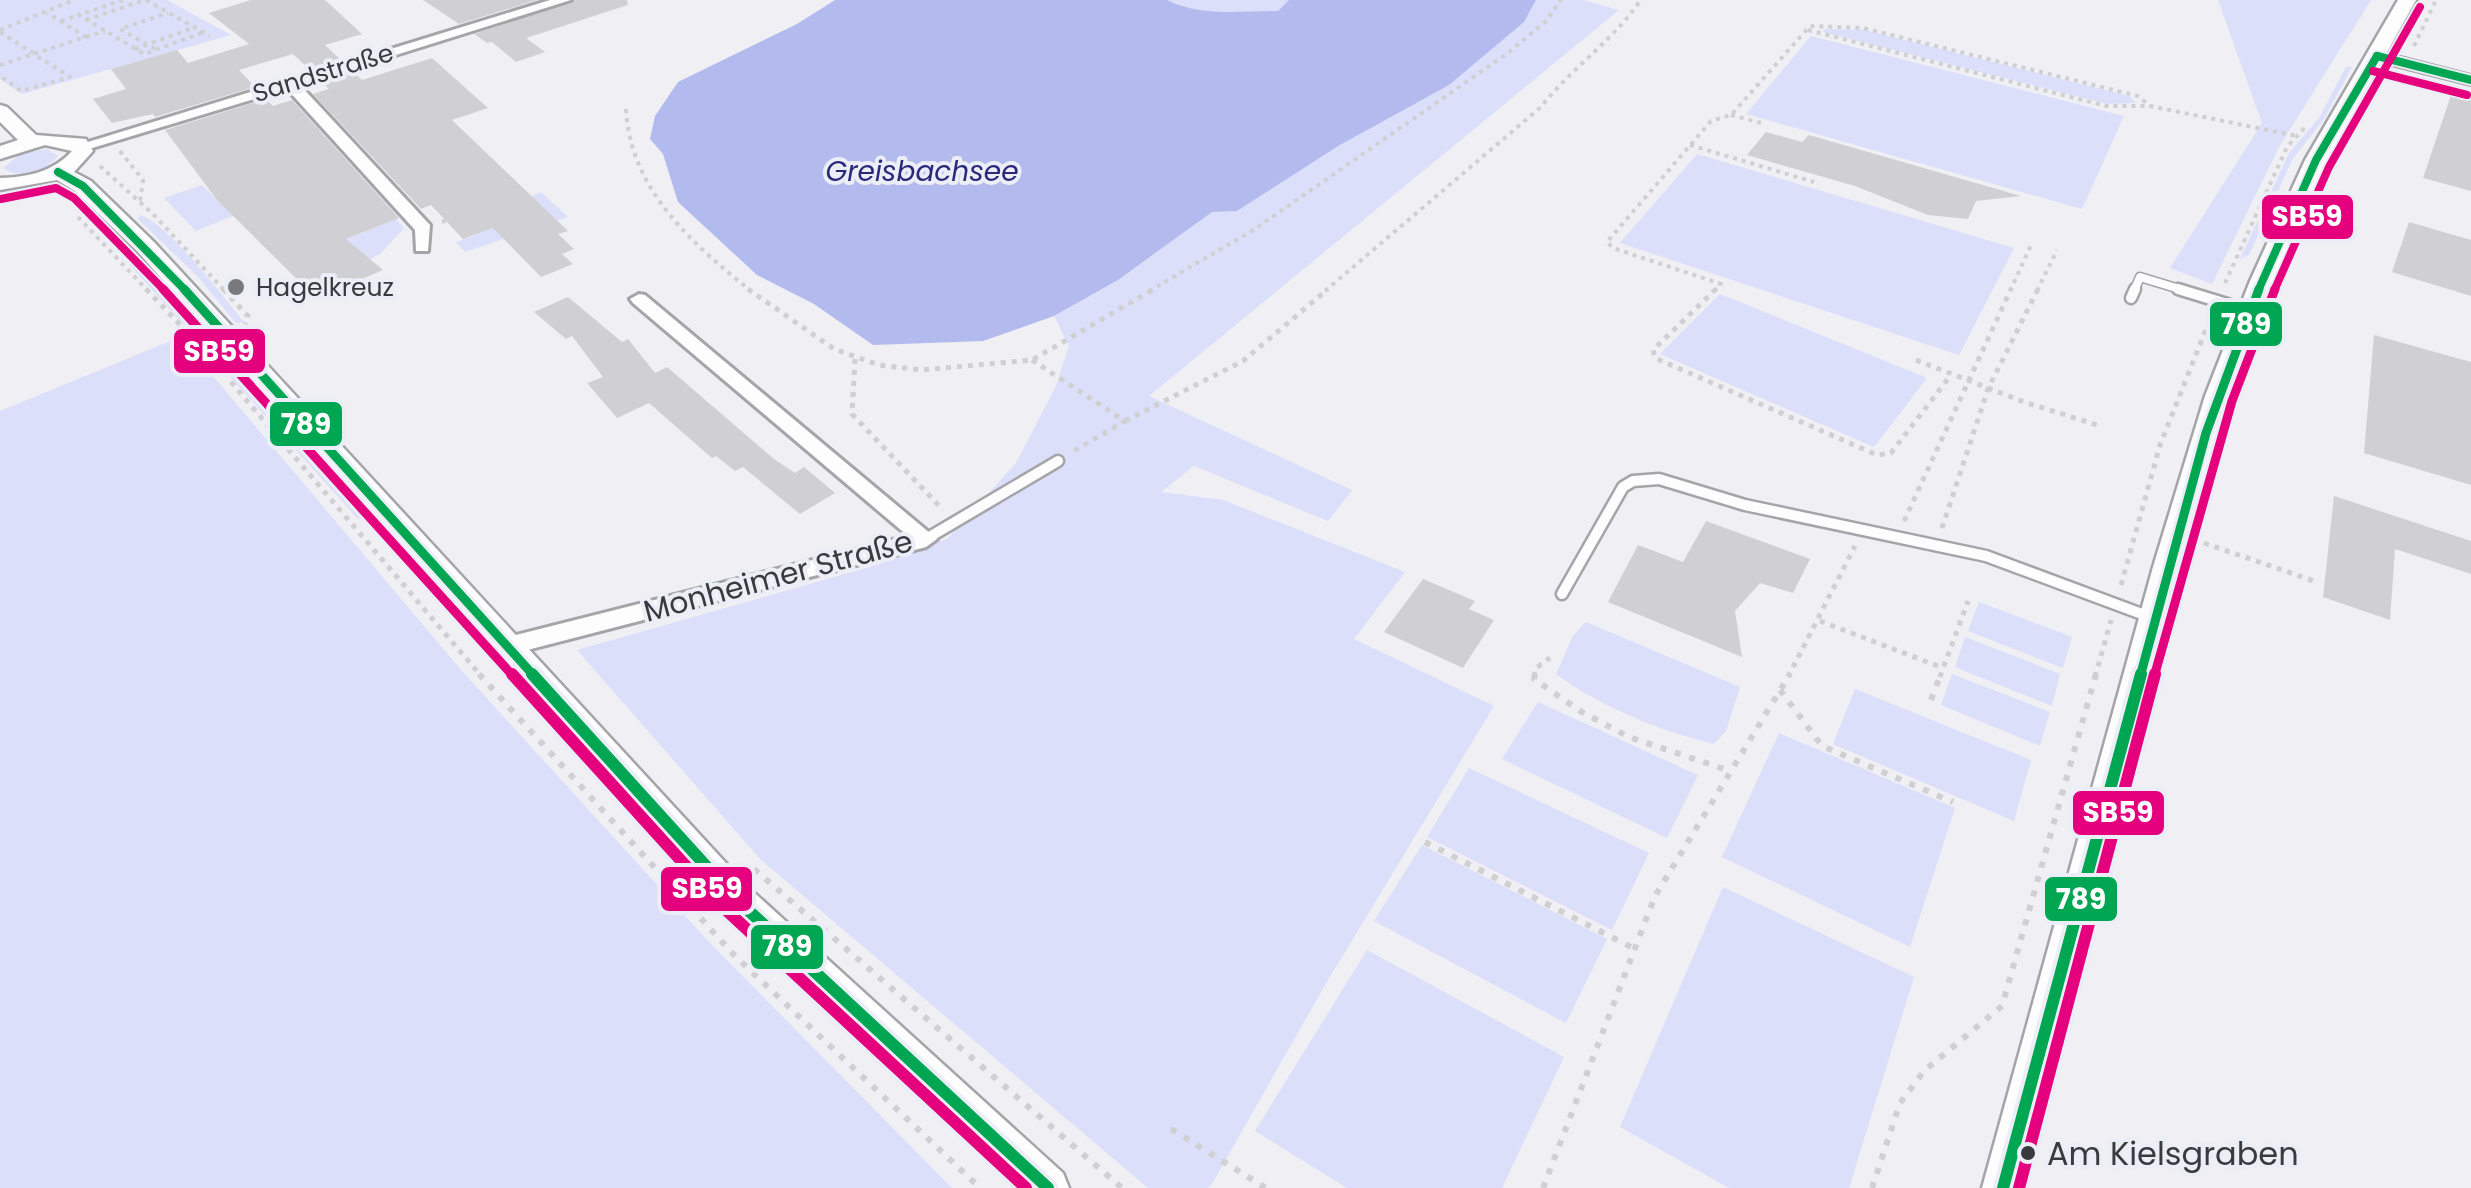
<svg xmlns="http://www.w3.org/2000/svg" width="2471" height="1188" font-family="Poppins,sans-serif">
<rect width="100%" height="100%" fill="#efeff4"/>
<g fill="#dbdffa">
<path d="M0,0H167L231,35L22,94L0,79Z"/>
<path d="M1167,0H1289L1278,11C1240,12 1201,17 1167,0Z"/>
<path d="M1536,0H1584L1619,10L1149,396L1352,490L1328,521L1194,466L1161,492L1223,500L1405,572L1354,639L1494,706L1325,985L1213,1182L1208,1188H1148L761,860L577,650L873,566L947,539L1016,463L1055,388L1069,346L1054,316L1118,280L1212,212L1237,211L1524,22Z"/>
<path d="M2218,0H2371L2279,147L2212,284L2170,268L2262,123Z"/>
<path d="M1826,29L1865,30L2129,96L2136,103L2107,104L1826,33L1823,31Z"/>
<path d="M1811,36L2124,116L2082,209L1746,114Z"/>
<path d="M2346,67H2352L2324,119L2292,160L2249,255L2240,259L2289,153L2319,118Z"/>
<path d="M47,149L58,156C46,171 20,180 3,168L21,154Z"/>
<path d="M1697,154L2014,248L1959,355L1620,243Z"/>
<path d="M324,166L257,206L196,231L164,198L202,185L221,204Z"/>
<path d="M541,192L568,217L465,252L456,242L544,209L532,196Z"/>
<path d="M385,206L404,228L380,254L370,259L345,240L386,223Z"/>
<path d="M140,215C168,223 223,297 244,322L236,323L198,277L138,219Z"/>
<path d="M135,262L365,515L358,519L129,264Z"/>
<path d="M1720,294L1927,378L1874,447L1660,354Z"/>
<path d="M180,337L462,671L711,944L952,1188H0V411Z"/>
<path d="M1979,602L2072,637L2063,668L1968,631Z"/>
<path d="M1586,622L1740,687L1726,731L1714,744C1658,730 1603,708 1556,674L1573,636Z"/>
<path d="M1965,637L2060,674L2052,706L1955,667Z"/>
<path d="M1952,674L2050,712L2040,746L1941,705Z"/>
<path d="M1855,689L2031,760L2014,821L1833,744Z"/>
<path d="M1538,702L1698,775L1667,838L1502,759Z"/>
<path d="M1779,733L1955,808L1910,947L1722,857Z"/>
<path d="M1469,768L1649,853L1612,930L1427,837Z"/>
<path d="M1422,845L1607,939L1566,1023L1374,921Z"/>
<path d="M1723,887L1914,977L1849,1188H1729L1620,1127Z"/>
<path d="M1367,950L1564,1057L1502,1188H1347L1255,1131Z"/>
</g>
<path fill="#b2baee" d="M835,0H1167C1201,17 1240,11 1278,11L1289,0H1536L1524,22L1449,85L1338,146L1237,211L1212,212L1118,280L1054,316L983,341L873,345L814,304L757,275L678,202L663,154L650,139L655,116L678,82L797,24Z"/>
<g fill="#d0d0d4">
<path d="M251,0H325L362,34L325,45L341,60L310,70L293,54L246,68L239,70L255,87L155,117L153,114L112,123L93,99L126,89L111,69L177,50L188,63L249,44L209,13Z"/>
<path d="M423,0H537L459,24Z"/>
<path d="M575,0H627L628,5L526,38L545,52L516,62L492,42L487,43L474,34Z"/>
<path d="M432,58L488,108L452,120L568,231L558,234L574,249L562,254L573,264L541,277L493,228L463,239L431,205L421,209L313,94L329,89L322,82L354,72L362,80Z"/>
<path d="M2451,95L2471,100V191L2423,178Z"/>
<path d="M266,99L273,106L292,100L399,218L346,239L383,270L317,299L217,200L165,130Z"/>
<path d="M1766,132L1802,142L1809,135L2021,196L1976,201L1968,219L1928,215L1855,186L1747,155Z"/>
<path d="M2409,222L2471,240V296L2392,272Z"/>
<path d="M568,297L622,342L628,339L655,373L667,367L774,459L795,473L804,467L835,493L800,514L743,467L735,471L716,456L712,458L649,403L617,418L587,383L603,377L572,336L566,339L534,312Z"/>
<path d="M2374,335L2471,362V485L2364,453Z"/>
<path d="M2334,496L2471,541V574L2395,549L2390,620L2323,597Z"/>
<path d="M1706,521L1810,559L1793,593L1760,583L1735,611L1742,657L1608,602L1638,545L1683,562Z"/>
<path d="M1423,579L1475,601L1469,609L1494,620L1463,668L1384,632Z"/>
</g>
<g fill="none" stroke-linecap="round" stroke-linejoin="round">
<g stroke="#a5a5a9" stroke-width="11">
<path id="lane-far1" d="M2134,291L2140,277L2186,291"/>
</g>
<g stroke="#a5a5a9" stroke-width="15">
<g id="lane">
<path d="M2178,289L2250,311"/>
<path d="M2131,298L2135,289"/>
<path d="M926,539L1058,461"/>
<path d="M1562,594L1623,487L1633,481L1659,479L1745,505L1986,556L2150,617"/>
</g>
</g>
<g stroke="#a5a5a9" stroke-width="6">
<g id="street">
<path d="M550,0H571L300,85L430,225L428,251H416L415,230L287,89L89,149L75,146Z"/>
<path d="M2377,52L2471,76V84L2372,59L2370,56Z"/>
<path d="M639,294L645,295L937,539L926,547L504,656L496,653L492,647L496,641L504,638L908,536L633,303L630,299Z"/>
</g>
</g>
<g stroke="#a5a5a9" stroke-width="5">
<g id="secondary">
<path d="M2398,0H2416L2327,160L2274,281L2231,396L2183,567L2024,1188H1982L2153,567L2205,396L2250,281L2305,160Z"/>
<path d="M0,105L7,107L36,135L86,139L93,151L74,172L91,181L154,242L748,887L1063,1173L1069,1188H1017L722,909L138,252L75,191L57,180L0,190V178C28,177 53,172 72,151L45,145L0,159V146L18,140L0,122Z"/>
</g>
</g>
<g stroke="#d0d0d2" stroke-width="4" stroke-dasharray="4 5" stroke-linecap="butt">
<path d="M123,0L79,15L144,54L204,32"/>
<path d="M146,0L210,36"/>
<path d="M86,20L145,0"/>
<path d="M61,21L79,15"/>
<path d="M0,30L74,0"/>
<path d="M1808,30L2106,106H2150L2297,136"/>
<path d="M0,32L70,77L21,91L0,76"/>
<path d="M86,37L105,31"/>
<path d="M2414,46L2436,0"/>
<path d="M135,49L193,28"/>
<path d="M155,49L120,29L168,13"/>
<path d="M0,65L86,37L47,13"/>
<path d="M330,100L387,83"/>
<path d="M626,109C630,189 692,244 751,291"/>
<path d="M1731,115L1761,123"/>
<path d="M359,128L413,111"/>
<path d="M1690,145L1814,182"/>
<path d="M120,151L143,180L140,202"/>
<path d="M389,160L446,141"/>
<path d="M100,166L153,214L225,291"/>
<path d="M220,179L319,145"/>
<path d="M415,190L474,169"/>
<path d="M241,215L346,175"/>
<path d="M78,217L148,291"/>
<path d="M442,222L505,199"/>
<path d="M271,245L377,204"/>
<path d="M2225,283L2287,147L2307,125"/>
<path d="M1149,291L1252,231L1508,53L1546,21L1561,0"/>
<path d="M1325,291L1541,107C1571,68 1612,42 1640,1"/>
<path d="M1714,291L1721,284L1613,248L1607,242L1711,121L1731,115L1810,26L1863,28L2138,96L2150,106"/>
<path d="M2010,291L2031,245"/>
<path d="M2037,291L2057,250"/>
</g>
<g stroke="#d0d0d2" stroke-width="5" stroke-dasharray="5 6" stroke-linecap="butt">
<path d="M146,289L187,332"/>
<path d="M223,289L248,316L245,324"/>
<path d="M748,289L834,349L879,365L922,370L1032,360L1154,289"/>
<path d="M1716,289L1653,350L1655,358L1877,455L1891,453L1951,375"/>
<path d="M855,359L852,414L943,510"/>
<path d="M1032,360L1125,421L1072,452"/>
<path d="M1916,360L2024,402L2100,426"/>
<path d="M231,382L482,677"/>
<path d="M1125,421L1243,361L1328,289"/>
<path d="M1904,521L2011,289"/>
<path d="M1942,528L1988,389L2038,289"/>
<path d="M2204,543L2317,582"/>
<path d="M2121,585L2160,445L2211,317"/>
<path d="M1820,621L1943,668"/>
<path d="M1534,677L1536,668L1550,658"/>
<path d="M1788,677L1855,546"/>
<path d="M1940,677L1968,601"/>
<path d="M2095,677L2111,620"/>
</g>
<g stroke="#d0d0d2" stroke-width="6" stroke-dasharray="6 9" stroke-linecap="butt">
<path d="M479,674L734,955L980,1188"/>
<path d="M1535,674L1534,679L1580,711L1629,737L1730,771"/>
<path d="M1780,690L1822,746L1953,802"/>
<path d="M1931,700L1941,674"/>
<path d="M1425,842L1635,949"/>
<path d="M754,869L1122,1188"/>
<path d="M1171,1129L1266,1188"/>
<path d="M1543,1188L1655,896L1790,674"/>
<path d="M1872,1188L1900,1103L1924,1071L2002,1006L2096,674"/>
</g>
<use href="#lane-far1" stroke="#fdfdfd" stroke-width="8"/>
<use href="#lane" stroke="#fdfdfd" stroke-width="10"/>
<use href="#street" fill="#fdfdfd" fill-rule="evenodd"/>
<use href="#secondary" fill="#fdfdfd" fill-rule="evenodd"/>
<g stroke="#eceef7" stroke-width="12">
<g id="bus-1-far2">
<path d="M2377,56L2471,80"/>
<path d="M58,172L83,186L186,291"/>
<path d="M2258,291L2316,160L2377,56"/>
</g>
</g>
<g stroke="#eceef7" stroke-width="15">
<g id="bus-1-far1">
<path d="M184,289L535,677"/>
<path d="M2140,677L2206,433L2259,289"/>
</g>
</g>
<g stroke="#eceef7" stroke-width="20">
<g id="bus-1">
<path d="M532,674L735,898L1048,1188"/>
<path d="M2003,1188L2141,674"/>
</g>
</g>
<g stroke="#eceef7" stroke-width="12">
<g id="bus-2-far2">
<path d="M2373,71L2467,95"/>
<path d="M1,199L56,188L74,198L165,291"/>
<path d="M2274,291L2329,167L2420,7"/>
</g>
</g>
<g stroke="#eceef7" stroke-width="15">
<g id="bus-2-far1">
<path d="M163,289L514,677"/>
<path d="M2154,677L2232,401L2275,289"/>
</g>
</g>
<g stroke="#eceef7" stroke-width="20">
<g id="bus-2">
<path d="M512,674L724,908L1026,1188"/>
<path d="M2019,1188L2155,674"/>
</g>
</g>
<use href="#bus-1-far2" stroke="#00a651" stroke-width="8"/>
<use href="#bus-1-far1" stroke="#00a651" stroke-width="9"/>
<use href="#bus-1" stroke="#00a651" stroke-width="12"/>
<use href="#bus-2-far2" stroke="#e5007d" stroke-width="8"/>
<use href="#bus-2-far1" stroke="#e5007d" stroke-width="9"/>
<use href="#bus-2" stroke="#e5007d" stroke-width="12"/>
</g>
<circle fill="#79797d" stroke="#eceef7" stroke-width="4" cx="236" cy="287" r="10"/>
<circle fill="#393a3d" stroke="#eceef7" stroke-width="4" cx="2028" cy="1153" r="9"/>
<g text-anchor="middle" dominant-baseline="central" stroke-width="8" stroke-linejoin="round" paint-order="stroke">
<g font-size="25" fill="#393a3d" stroke="#eceef7">
<text transform="translate(323 73) rotate(-17)">Sandstraße</text>
</g>
<g font-size="25" fill="#393a3d" stroke="#eceef7" text-anchor="start">
<text x="256" y="287">Hagelkreuz</text>
</g>
<g font-size="28" font-style="italic" fill="#29287a" stroke="#eceef7">
<text x="922" y="171">Greisbachsee</text>
</g>
<g font-size="30" fill="#393a3d" stroke="#eceef7">
<text transform="translate(778 576) rotate(-15)">Monheimer Straße</text>
</g>
<g font-size="32" fill="#393a3d" stroke="#eceef7" text-anchor="start">
<text x="2047" y="1153">Am Kielsgraben</text>
</g>
</g>
<g stroke="#eceef7" stroke-width="4">
<rect x="2260" y="193" width="95" height="48" rx="10" fill="#e5007d"/>
<rect x="2208" y="300" width="76" height="48" rx="10" fill="#00a651"/>
<rect x="172" y="327" width="95" height="48" rx="10" fill="#e5007d"/>
<rect x="268" y="400" width="76" height="48" rx="10" fill="#00a651"/>
<rect x="2071" y="789" width="95" height="48" rx="10" fill="#e5007d"/>
<rect x="659" y="865" width="95" height="48" rx="10" fill="#e5007d"/>
<rect x="2043" y="875" width="76" height="48" rx="10" fill="#00a651"/>
<rect x="749" y="923" width="76" height="48" rx="10" fill="#00a651"/>
</g>
<g font-size="28" text-anchor="middle" font-weight="bold" fill="#fff">
<text x="2307" y="226">SB59</text>
<text x="2246" y="334">789</text>
<text x="219" y="361">SB59</text>
<text x="306" y="434">789</text>
<text x="2118" y="822">SB59</text>
<text x="707" y="898">SB59</text>
<text x="2081" y="909">789</text>
<text x="787" y="956">789</text>
</g>
</svg>
